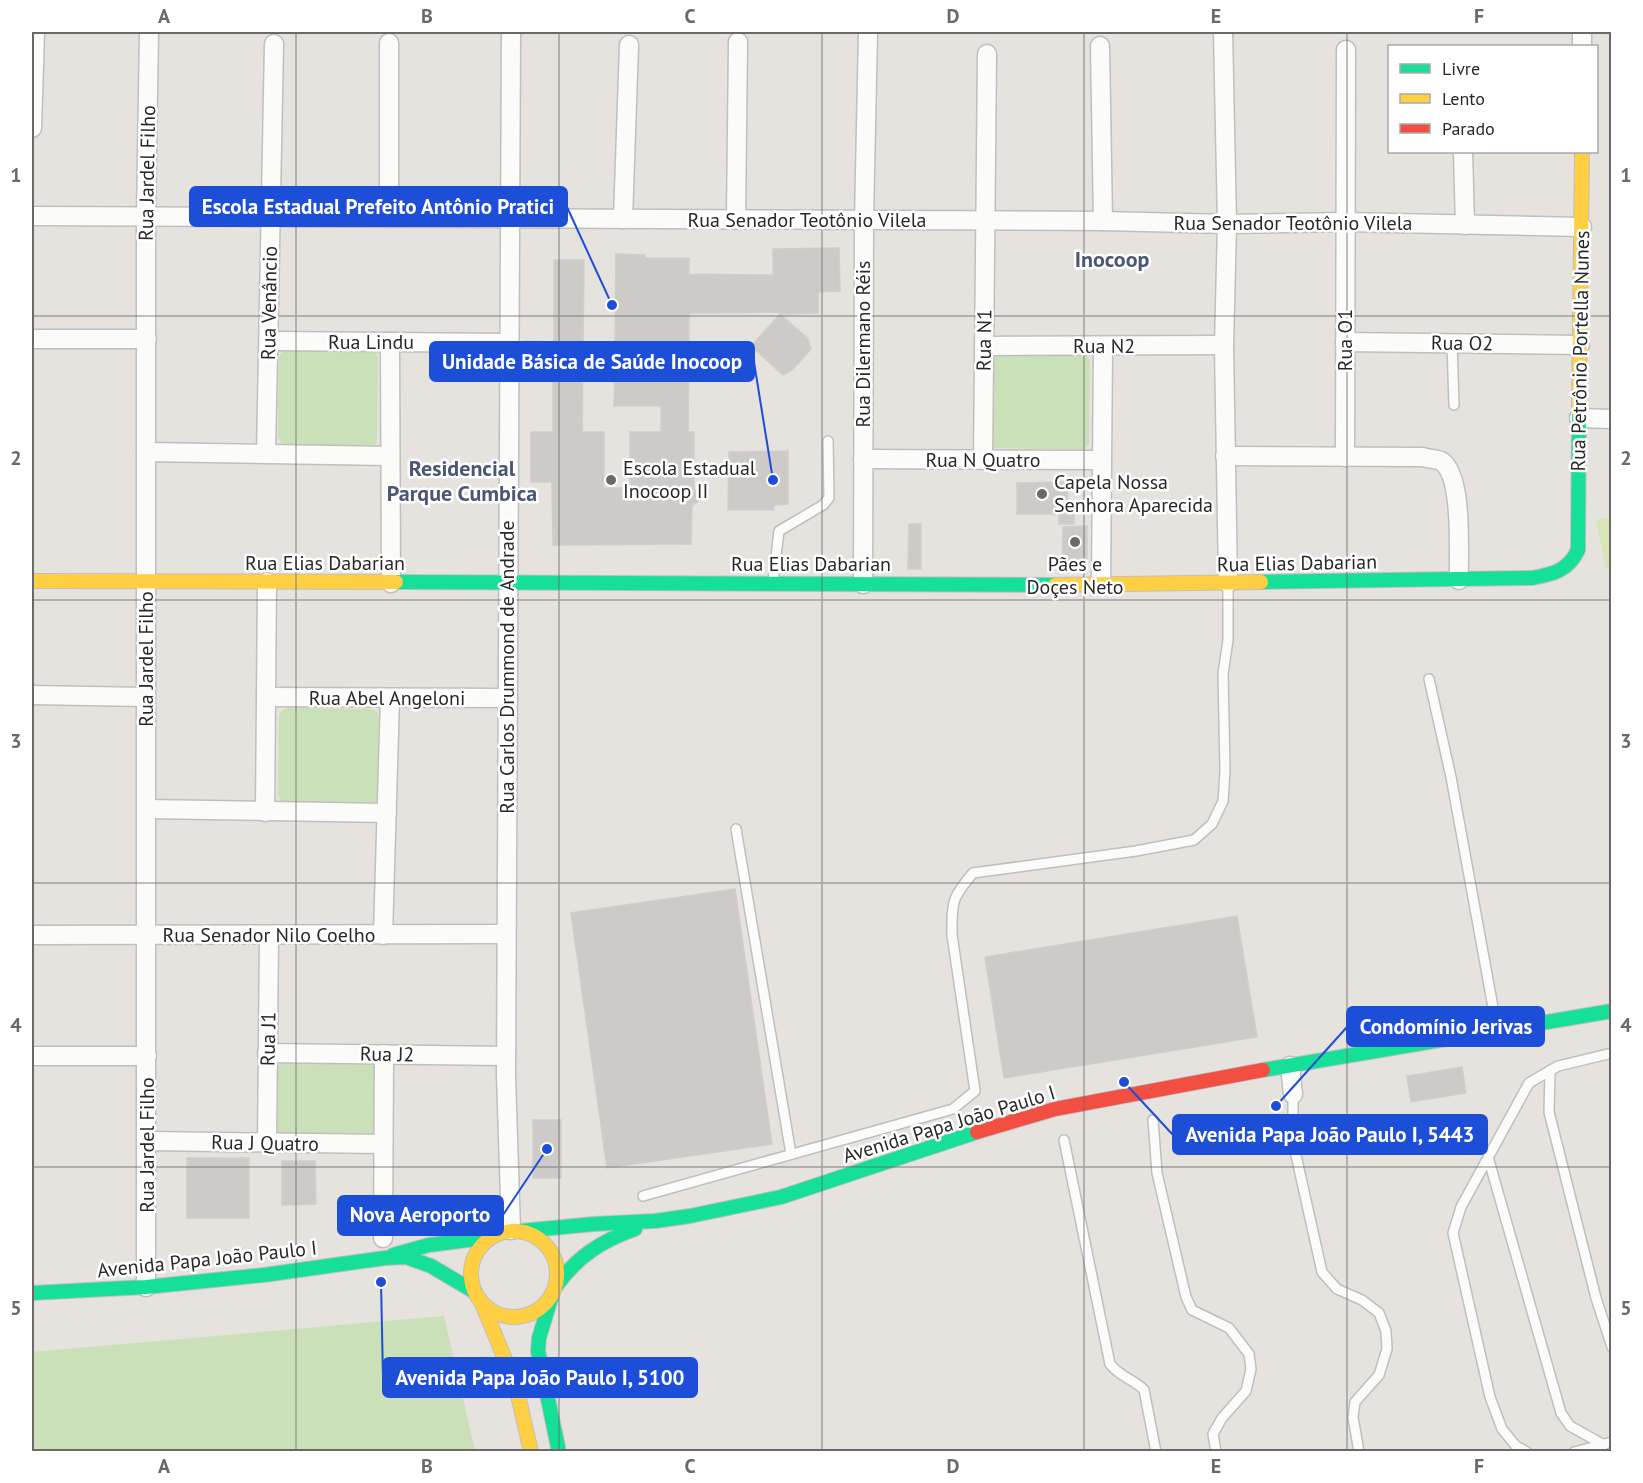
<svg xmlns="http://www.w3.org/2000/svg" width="1643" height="1483" font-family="'PT Sans',sans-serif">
<rect width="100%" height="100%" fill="#e6e2de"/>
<g fill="#cae0b8">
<path d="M285,349L371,351L376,353L378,358L377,440L375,445H283L278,437L279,356Z"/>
<path d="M997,353L1083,355L1088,357L1090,361L1089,443L1086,448L1081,450L995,448L992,446L991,360Z"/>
<path d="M285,708L371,709L376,711L379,715L377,798L375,802L283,803L278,795L279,714Z"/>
<path d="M283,1060L374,1063L376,1068L374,1129L371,1135L366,1136L282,1135L278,1132L277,1067Z"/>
<path d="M483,1195L480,1206L470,1218L392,1234V1209Z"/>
<path d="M444,1316L475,1451H32V1352Z"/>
</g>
<path fill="#d6e4b6" d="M1611,517V568L1606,569L1596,520Z"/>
<g fill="#cdcac8" stroke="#d1ceca" stroke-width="1.5" fill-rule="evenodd">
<path d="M839,248L840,291L818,292V313L780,314L808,339L811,349L792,370L783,375L751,346L782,312L689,313L688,432H694V489L702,499L692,505L691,544L553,545L552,482H531V432H553V356H525L526,341L554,342V260H584L583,342L615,343L616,254L645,255V258H689V274L773,275V249ZM583,357L615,358L614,406H661V432H630V488H604V432H582Z"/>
<path d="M788,451V504L774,505V510H728L729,452Z"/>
<path d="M1067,482L1068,506L1074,511V524H1059V514H1017V483Z"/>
<path d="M909,524H921V569H908Z"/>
<path d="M1087,526V558L1081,566L1074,570H1062L1063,527Z"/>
<path d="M735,889L772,1144L607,1168L571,913Z"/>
<path d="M1237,916L1257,1037L1004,1078L985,957Z"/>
<path d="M1462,1067L1466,1093L1411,1102L1407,1076Z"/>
<rect x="533" y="1120" width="28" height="58"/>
<rect x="187" y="1158" width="62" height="60"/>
<path d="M282,1161H315L316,1204L282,1205Z"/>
</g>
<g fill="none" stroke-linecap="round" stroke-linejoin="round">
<g stroke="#c0bfbf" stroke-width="12">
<g id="lane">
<path d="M1452,342L1454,405"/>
<path d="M773,581L779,531L823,505L829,498L828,441"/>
<path d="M1429,679L1451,777L1497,1029"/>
<path d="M736,829L791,1154"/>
<path d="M1550,1071L1549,1112L1596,1298L1612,1347"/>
<path d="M1293,1094V1142L1322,1272L1337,1289L1362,1300L1379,1313L1386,1331L1387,1349L1379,1375L1355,1402L1353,1417L1359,1452"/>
<path d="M1153,1120L1157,1173L1186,1297L1192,1310L1229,1328L1249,1354L1251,1369L1246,1391L1222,1418L1213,1434L1216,1452"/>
<path d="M1064,1140L1110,1364C1121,1378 1134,1379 1144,1390L1156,1452"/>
<path d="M1488,1157L1561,1413L1570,1426L1604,1445"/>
<path d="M643,1196L953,1109L975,1091L952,935C952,902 951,899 973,873L1136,851L1194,840L1212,824L1223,801L1225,771L1223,674L1228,640V585"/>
<path d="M1527,1452L1516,1446L1502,1429L1490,1397L1453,1233L1461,1207L1529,1083L1558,1066L1612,1053"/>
<path d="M1574,1452L1612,1442"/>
</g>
</g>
<g stroke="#c0bfbf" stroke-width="21">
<g id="street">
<path d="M511,32L506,1076L511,1230"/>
<path d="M1223,32L1227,224L1224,345L1228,583"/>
<path d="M1100,46L1103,221"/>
<path d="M1582,46V32"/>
<path d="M32,128L35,33"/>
<path d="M1463,152L1465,225"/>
<path d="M32,216L1103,221L1227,224L1345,222L1582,227"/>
<path d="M389,218V43"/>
<path d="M623,219L629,45"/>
<path d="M736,219L738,42"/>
<path d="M32,339H147"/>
<path d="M269,341L509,343"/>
<path d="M390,342L391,583"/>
<path d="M1345,342L1580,345"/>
<path d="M984,346L1224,345"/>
<path d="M1579,418L1612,419"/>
<path d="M146,452L390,456"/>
<path d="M266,454L274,44"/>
<path d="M1225,456L1423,457C1428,459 1437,459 1441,461C1464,475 1458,555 1459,580"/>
<path d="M1345,457L1346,50"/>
<path d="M863,459L1102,460"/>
<path d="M983,460L987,54"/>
<path d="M863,584L864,220L868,32"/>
<path d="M1101,585L1103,347"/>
<path d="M32,695L146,697"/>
<path d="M266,697L508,698"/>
<path d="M147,809L387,813"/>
<path d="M265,812L267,582"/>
<path d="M32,935L506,934"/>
<path d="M383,935L390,698"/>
<path d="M267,1053L506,1056"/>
<path d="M32,1056H147"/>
<path d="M1290,1066L1293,1094"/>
<path d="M147,1141L383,1144"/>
<path d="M267,1143L269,935"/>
<path d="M383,1238L384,1054"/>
<path d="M146,1287V217L149,32"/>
</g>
</g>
<g stroke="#c0bfbf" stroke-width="16">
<g id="fast">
<path d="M396,582L1055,585"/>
<path d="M1261,582L1532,578C1553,574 1568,571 1578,550L1579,412"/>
<path d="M1263,1070L1612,1011"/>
<path d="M521,1231L594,1224L655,1221L690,1216L781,1197L977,1132"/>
<path d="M393,1255L429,1245L491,1237"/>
<path d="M556,1286C577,1257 601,1241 635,1229"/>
<path d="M32,1293L146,1287L264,1275L385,1258L406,1257L431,1266L475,1292"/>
<path d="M552,1295L539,1338L538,1351L559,1452"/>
</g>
</g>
<g stroke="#c0bfbf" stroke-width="16">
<g id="slow">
<path d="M1579,412L1582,152"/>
<path d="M32,581L396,582"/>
<path d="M1055,585L1261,582"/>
<circle cx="514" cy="1274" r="43"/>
<path d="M481,1301L516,1386L531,1452"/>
</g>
</g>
<g stroke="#c0bfbf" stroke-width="16">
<path id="jam" d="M977,1132L1055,1109L1263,1070"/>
</g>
<use href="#lane" stroke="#fbfbfa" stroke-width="9"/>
<use href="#street" stroke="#fbfbfa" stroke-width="18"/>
<use href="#fast" stroke="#16e098" stroke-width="14"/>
<use href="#slow" stroke="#ffcf43" stroke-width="14"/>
<use href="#jam" stroke="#f24e42" stroke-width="14"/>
</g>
<path fill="none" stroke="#6a6968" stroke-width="1.5" stroke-opacity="0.55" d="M296,32V1452M559,32V1452M822,32V1452M1084,32V1452M1347,32V1452M32,316H1612M32,600H1612M32,883H1612M32,1167H1612"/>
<g fill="#6a6968" stroke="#fff" stroke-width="2">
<circle cx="611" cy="480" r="6"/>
<circle cx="1042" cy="494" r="6"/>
<circle cx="1075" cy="542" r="6"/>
</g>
<g text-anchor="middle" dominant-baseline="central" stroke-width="5" stroke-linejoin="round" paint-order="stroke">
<g font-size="20" fill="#282828" stroke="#fff">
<text transform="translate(147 173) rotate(-89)">Rua Jardel Filho</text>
<text x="807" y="220">Rua Senador Teotônio Vilela</text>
<text x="1293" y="223">Rua Senador Teotônio Vilela</text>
<text transform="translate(269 303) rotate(-89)">Rua Venâncio</text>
<text transform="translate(984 340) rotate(-89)">Rua N1</text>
<text transform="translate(1345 340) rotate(-90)">Rua O1</text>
<text x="371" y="342">Rua Lindu</text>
<text transform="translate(1462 343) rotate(1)">Rua O2</text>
<text transform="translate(863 344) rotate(-90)">Rua Dilermano Réis</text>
<text x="1104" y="346">Rua N2</text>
<text transform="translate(1580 351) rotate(-89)">Rua Petrônio Portella Nunes</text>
<text x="983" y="460">Rua N Quatro</text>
<text x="325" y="563">Rua Elias Dabarian</text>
<text transform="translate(1297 563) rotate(-1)">Rua Elias Dabarian</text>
<text x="811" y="564">Rua Elias Dabarian</text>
<text transform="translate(146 659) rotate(-90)">Rua Jardel Filho</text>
<text transform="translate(507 667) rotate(-90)">Rua Carlos Drummond de Andrade</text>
<text x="387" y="698">Rua Abel Angeloni</text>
<text x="269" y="935">Rua Senador Nilo Coelho</text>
<text transform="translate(268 1039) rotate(-89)">Rua J1</text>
<text transform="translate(387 1054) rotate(1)">Rua J2</text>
<text transform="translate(949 1124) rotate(-17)">Avenida Papa João Paulo I</text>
<text transform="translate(265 1143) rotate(1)">Rua J Quatro</text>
<text transform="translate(147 1145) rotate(-90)">Rua Jardel Filho</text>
<text transform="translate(207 1259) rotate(-6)">Avenida Papa João Paulo I</text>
</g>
<g font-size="20" fill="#282828" stroke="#fff" text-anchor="start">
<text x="623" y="468">Escola Estadual<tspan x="623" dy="23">Inocoop II</tspan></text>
<text x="1054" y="482">Capela Nossa<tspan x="1054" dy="23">Senhora Aparecida</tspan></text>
<text x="1075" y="564" text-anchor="middle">Pães e<tspan x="1075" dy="23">Doçes Neto</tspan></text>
</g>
<g font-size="22" font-weight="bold" fill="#4b5576" stroke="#fff">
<text x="1112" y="259">Inocoop</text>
<text x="462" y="468">Residencial<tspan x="462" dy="25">Parque Cumbica</tspan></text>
</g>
</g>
<path fill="none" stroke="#1d4ed8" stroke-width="2" d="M612 305L567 207M773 480L754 362M1276 1106L1347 1027M1124 1082L1173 1135M547 1149L503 1215M381 1282L383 1378"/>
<g fill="#1d4ed8" stroke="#fff" stroke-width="2">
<circle cx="612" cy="305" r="6"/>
<circle cx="773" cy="480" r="6"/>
<circle cx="1276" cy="1106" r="6"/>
<circle cx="1124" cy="1082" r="6"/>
<circle cx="547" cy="1149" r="6"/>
<circle cx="381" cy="1282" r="6"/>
</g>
<g fill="#1d4ed8" stroke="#1d4ed8" stroke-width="2">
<rect x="190" y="187" width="377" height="39" rx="6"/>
<rect x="430" y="342" width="324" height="39" rx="6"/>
<rect x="1347" y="1007" width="197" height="39" rx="6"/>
<rect x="1173" y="1115" width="314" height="39" rx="6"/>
<rect x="338" y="1196" width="165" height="39" rx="6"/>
<rect x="383" y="1358" width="314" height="39" rx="6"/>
</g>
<g font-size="21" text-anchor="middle" font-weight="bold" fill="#fff">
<text x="378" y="214">Escola Estadual Prefeito Antônio Pratici</text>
<text x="592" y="369">Unidade Básica de Saúde Inocoop</text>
<text x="1446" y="1034">Condomínio Jerivas</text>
<text x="1330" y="1142">Avenida Papa João Paulo I, 5443</text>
<text x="420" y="1222">Nova Aeroporto</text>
<text x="540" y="1385">Avenida Papa João Paulo I, 5100</text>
</g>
<rect width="1643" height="1483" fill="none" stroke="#ffffff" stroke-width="66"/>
<rect x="1388" y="45" width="210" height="108" fill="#ffffff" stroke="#a9a9a9" stroke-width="1.5"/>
<rect x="1400" y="64" width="30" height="9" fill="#16e098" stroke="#a9a9a9" stroke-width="1.5"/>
<text x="1442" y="75" font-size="18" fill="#282828">Livre</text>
<rect x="1400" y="94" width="30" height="9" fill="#ffcf43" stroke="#a9a9a9" stroke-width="1.5"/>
<text x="1442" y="105" font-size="18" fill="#282828">Lento</text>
<rect x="1400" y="124" width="30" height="9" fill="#f24e42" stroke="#a9a9a9" stroke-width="1.5"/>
<text x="1442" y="135" font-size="18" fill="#282828">Parado</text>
<rect x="33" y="33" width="1577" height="1417" fill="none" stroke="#6a6968" stroke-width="2"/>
<g font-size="20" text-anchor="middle" font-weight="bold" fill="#6a6968">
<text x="164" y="23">A</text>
<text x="427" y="23">B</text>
<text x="690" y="23">C</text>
<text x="953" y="23">D</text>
<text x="1216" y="23">E</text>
<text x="1479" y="23">F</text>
<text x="16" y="182">1</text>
<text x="1626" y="182">1</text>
<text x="16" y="465">2</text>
<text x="1626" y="465">2</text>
<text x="16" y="748">3</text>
<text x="1626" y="748">3</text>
<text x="16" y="1032">4</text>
<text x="1626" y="1032">4</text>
<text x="16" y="1315">5</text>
<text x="1626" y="1315">5</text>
<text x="164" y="1473">A</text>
<text x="427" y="1473">B</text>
<text x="690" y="1473">C</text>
<text x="953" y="1473">D</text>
<text x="1216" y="1473">E</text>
<text x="1479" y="1473">F</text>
</g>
</svg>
